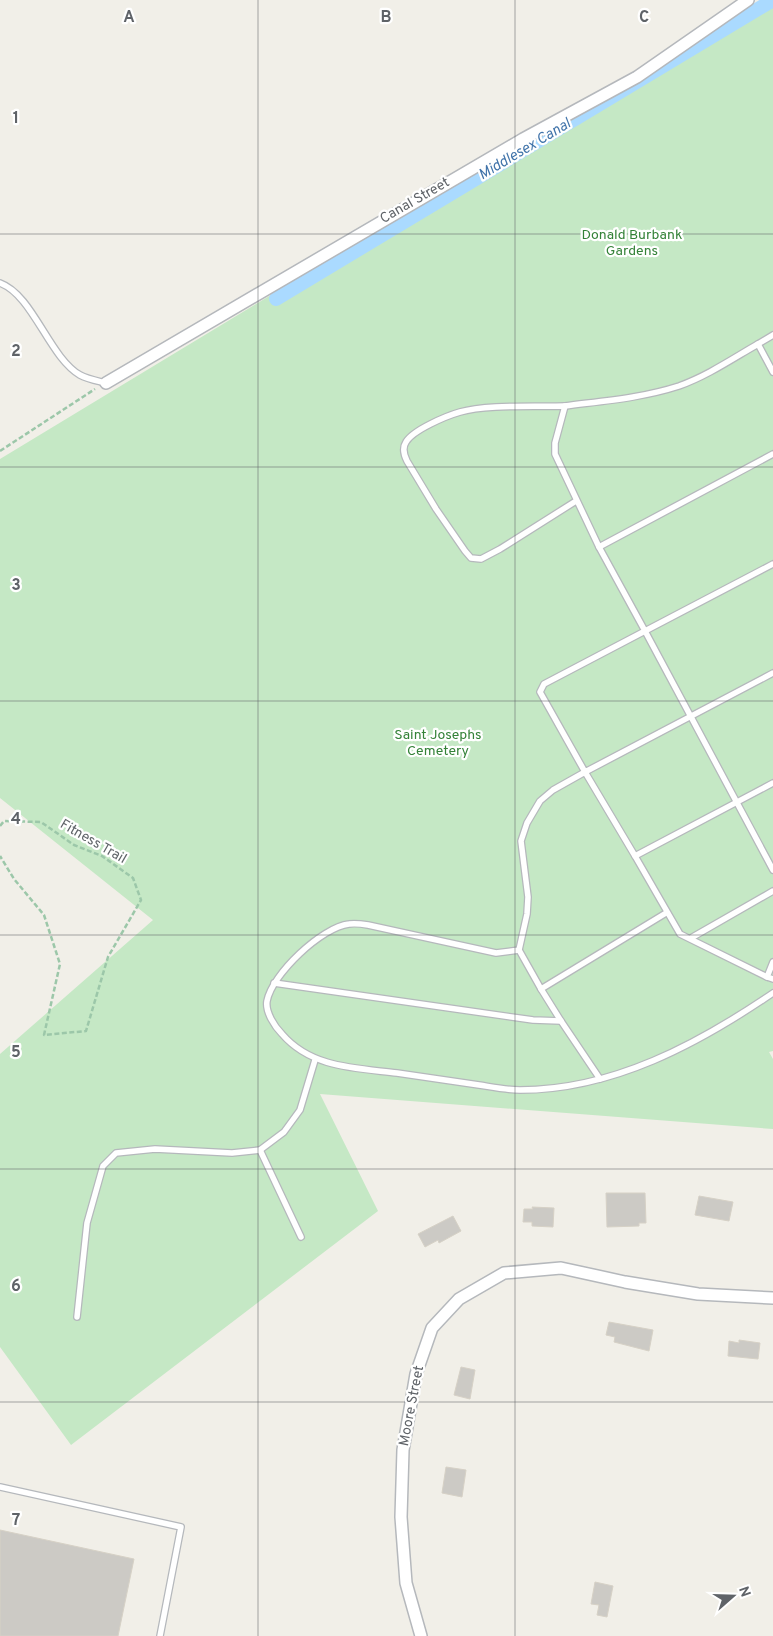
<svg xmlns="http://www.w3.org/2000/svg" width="773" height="1636" font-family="Overpass,sans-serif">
<rect width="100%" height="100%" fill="#f1efe8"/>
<path fill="#c5e8c5" d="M768,0H773V1051L769,1052L773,1059V1129L320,1094L378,1211L71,1445L0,1347V1054L153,920L0,798V459L289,284Z"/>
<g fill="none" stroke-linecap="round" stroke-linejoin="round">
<path stroke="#aadaff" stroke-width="14" d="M276,299L773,0"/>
</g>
<g fill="#cccac5" stroke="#d6d1c6">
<path d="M606,1193H645L646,1223H639V1226L607,1227Z"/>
<path d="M699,1196L733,1202L729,1221L695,1215Z"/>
<path d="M532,1207L554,1208L553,1227L532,1226V1222H523L524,1209H533Z"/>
<path d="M453,1216L461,1231L439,1243L438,1240L425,1247L418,1234Z"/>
<path d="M609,1322L653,1330L649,1351L614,1342L615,1337L606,1335Z"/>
<path d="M739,1340L760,1343L758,1359L728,1356L729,1341L739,1343Z"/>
<path d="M461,1367L475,1370L470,1399L454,1395Z"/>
<path d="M446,1467L466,1470L462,1497L442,1493Z"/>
<path d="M0,1530L134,1559L118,1636H0Z"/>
<path d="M595,1582L613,1586L607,1617L597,1615L599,1605L591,1604Z"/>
</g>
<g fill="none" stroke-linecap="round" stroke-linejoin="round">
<g stroke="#b5b8bc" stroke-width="8">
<g id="lane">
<path d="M0,283C33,295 49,357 80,375C87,379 98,381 106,383"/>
<path d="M773,335L758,344L773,372"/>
<path d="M565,406C603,401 642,398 679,386C707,376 732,359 758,344"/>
<path d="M773,454L599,547L645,631L544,684L540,692L585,772L773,673"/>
<path d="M576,501L500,549L481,559L471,558L465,551L436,509L407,461C404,455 402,448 406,442C413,430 446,416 460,412C486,404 535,407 565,406L555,443V454L599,547"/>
<path d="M773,564L645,631L773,870"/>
<path d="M635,856L585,772L553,790L540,801L527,823L521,841L528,897L527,914L519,950L496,953L368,925C362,924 355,923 349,924C322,927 272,974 267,1001C265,1012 275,1027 282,1034C311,1068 356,1068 397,1073C424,1077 451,1081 479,1085C492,1087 506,1090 520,1090C613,1090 698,1044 773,993"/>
<path d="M691,938L773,891"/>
<path d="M519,950L541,989"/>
<path d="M773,962L767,977L773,979"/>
<path d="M767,977L680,934L635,856L773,783"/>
<path d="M274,983L533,1020L561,1021L600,1079"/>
<path d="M561,1021L541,989L666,913"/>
<path d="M260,1150L301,1237"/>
<path d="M77,1317L87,1223L103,1166L116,1153L155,1149L232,1153L260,1150L284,1132L300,1110L315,1060"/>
<path d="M0,1487L181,1527L160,1636"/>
</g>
</g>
<g stroke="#b5b8bc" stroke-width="14">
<g id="street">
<path d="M106,383L523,139L637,77L748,0"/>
<path d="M421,1636L406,1583L401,1517L403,1450L416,1374L432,1328L459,1299L504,1273L561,1268L625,1282L698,1294L773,1298"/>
</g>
</g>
<g stroke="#9cc7a9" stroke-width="2.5" stroke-dasharray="5 2.5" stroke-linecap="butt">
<path d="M0,451L95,389"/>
<path d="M0,826L4,821L41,822L74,845L102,856L133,878L141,900L108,957L86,1031L44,1035L60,964L44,915L14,879L0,856"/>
</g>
<use href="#lane" stroke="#fff" stroke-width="5.5"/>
<use href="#street" stroke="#fff" stroke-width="11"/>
</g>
<path fill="none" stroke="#5f6368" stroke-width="1" stroke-opacity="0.55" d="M258,0V1636M515,0V1636M0,234H773M0,467H773M0,701H773M0,935H773M0,1169H773M0,1402H773"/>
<g text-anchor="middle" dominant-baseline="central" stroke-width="4.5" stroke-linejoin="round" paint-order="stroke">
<g font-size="14" fill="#5f6368" stroke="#fff">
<text transform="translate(415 201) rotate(-30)">Canal Street</text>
<text transform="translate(93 842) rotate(30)">Fitness Trail</text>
<text transform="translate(412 1406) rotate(-79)">Moore Street</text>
</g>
<g font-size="14" fill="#348238" stroke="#fff">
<text x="632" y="235">Donald Burbank<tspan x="632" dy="16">Gardens</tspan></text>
<text x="438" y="735">Saint Josephs<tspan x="438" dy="16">Cemetery</tspan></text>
</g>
<g font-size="15" font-style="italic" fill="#4174aa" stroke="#fff">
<text transform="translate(525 150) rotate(-31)">Middlesex Canal</text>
</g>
</g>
<g font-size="16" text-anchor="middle" font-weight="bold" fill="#5f6368" stroke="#fff" stroke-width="4.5" stroke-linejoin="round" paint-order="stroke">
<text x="129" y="22">A</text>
<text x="386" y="22">B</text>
<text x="644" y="22">C</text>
<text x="16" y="123">1</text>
<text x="16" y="356">2</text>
<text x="16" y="590">3</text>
<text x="16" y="824">4</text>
<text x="16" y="1057">5</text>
<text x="16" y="1291">6</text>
<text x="16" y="1525">7</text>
</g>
<g transform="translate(733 1596) rotate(70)" stroke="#ffffff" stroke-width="4" paint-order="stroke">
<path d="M0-4L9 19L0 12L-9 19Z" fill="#5f6368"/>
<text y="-8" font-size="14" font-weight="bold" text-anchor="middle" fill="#5f6368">N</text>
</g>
</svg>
